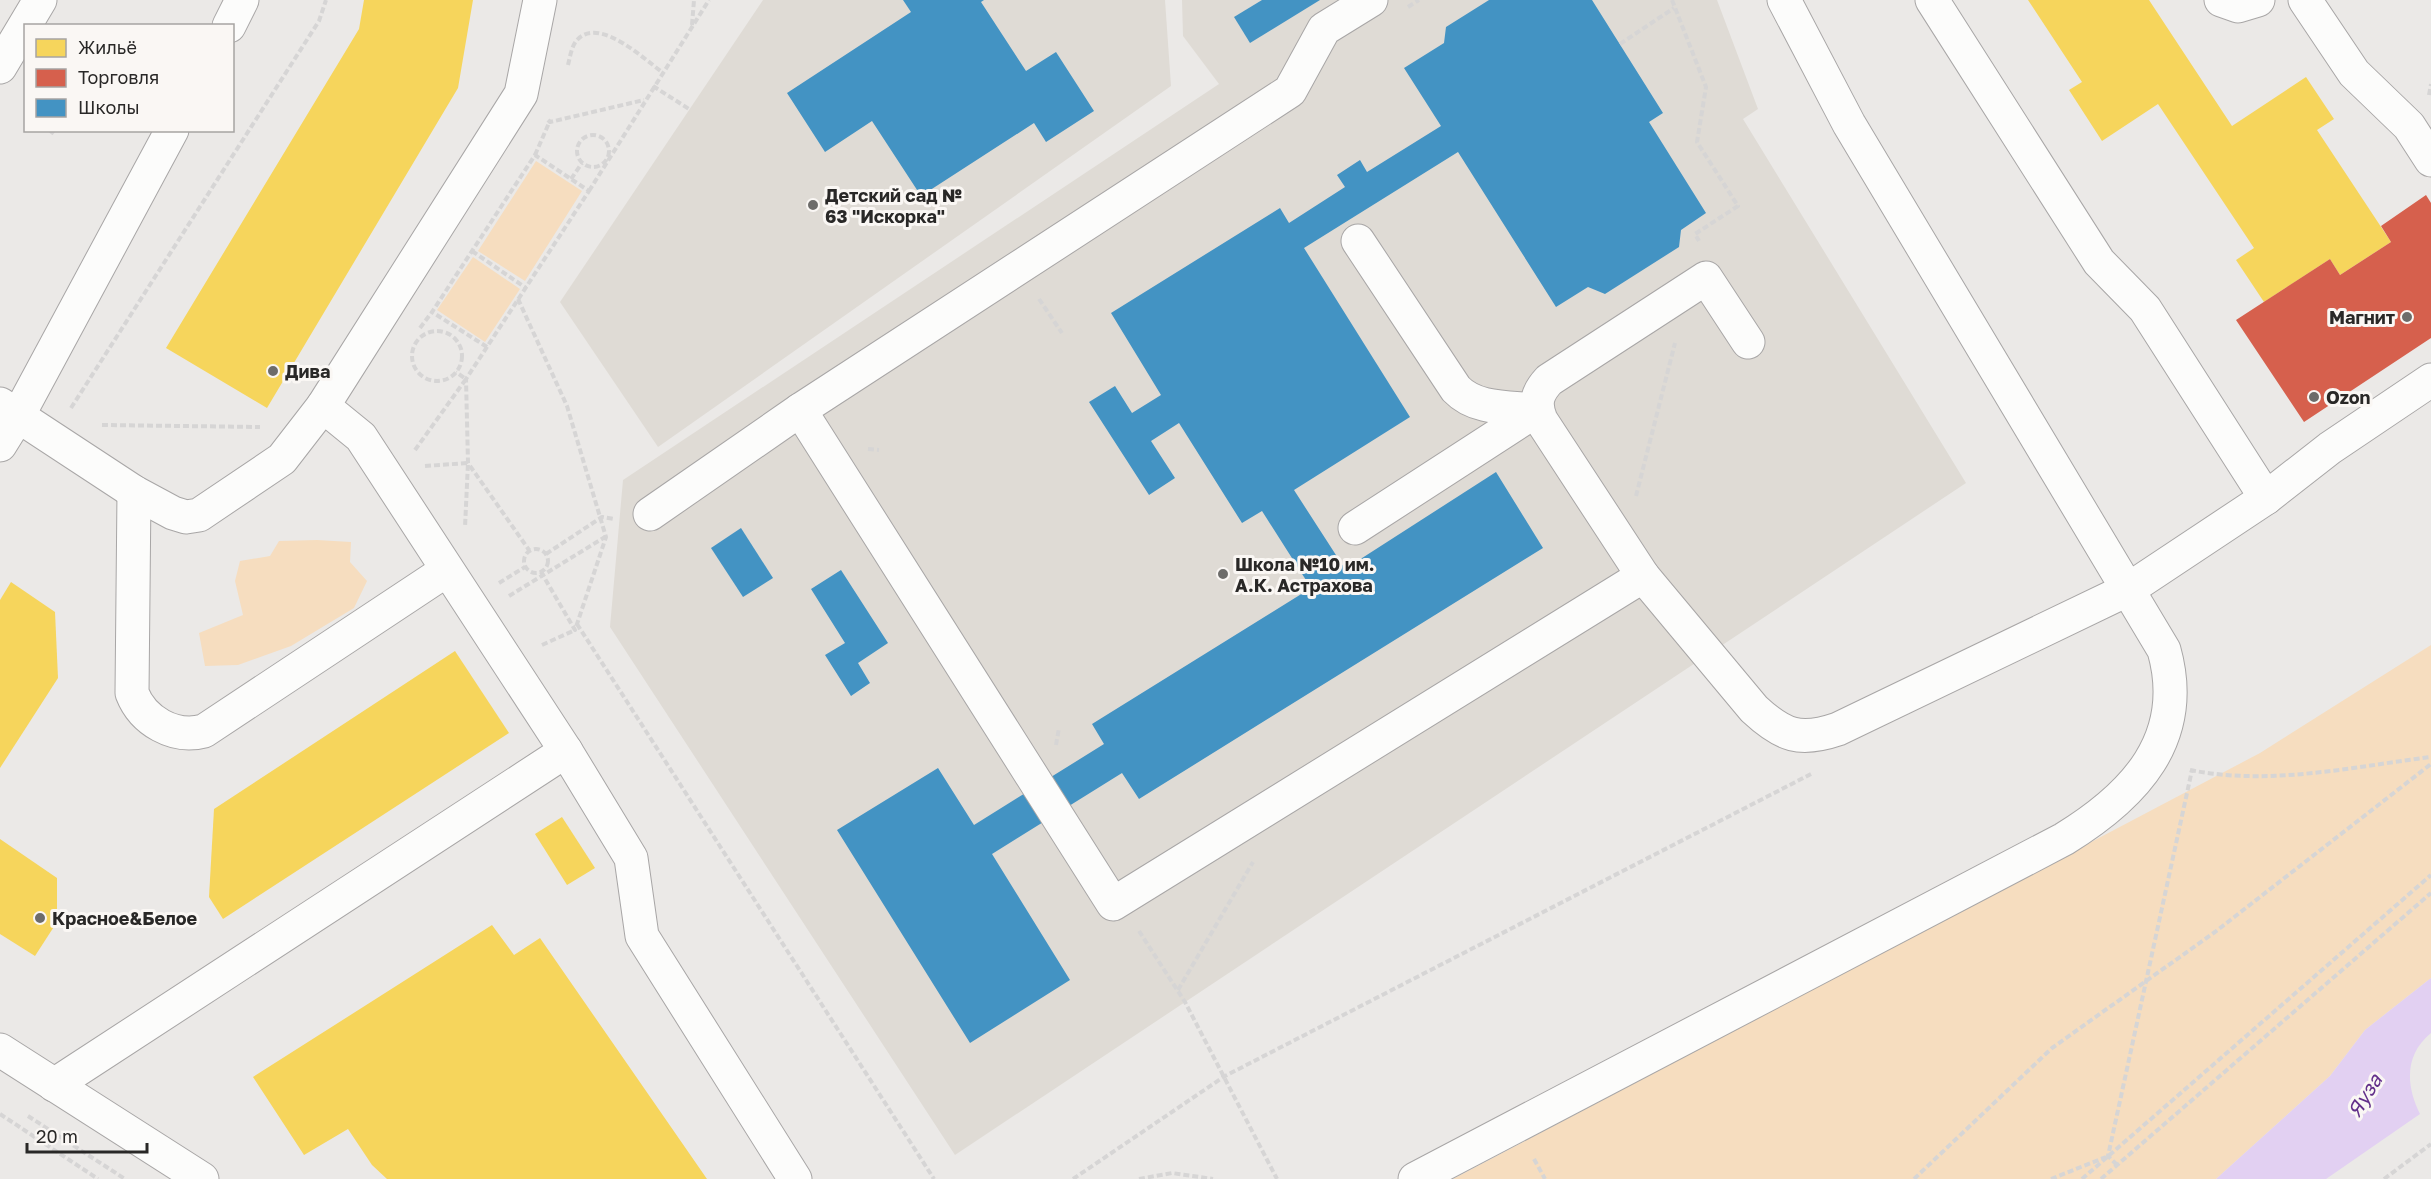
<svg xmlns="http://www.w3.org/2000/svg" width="2431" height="1179" font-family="'Golos Text',sans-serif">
<rect width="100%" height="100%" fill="#ebe9e7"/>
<g fill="#dfdbd5">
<path d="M763,0H1165L1171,86L658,447L560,302Z"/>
<path d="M1182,0H1717L1758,109L1743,119L1966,483L955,1155L610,627L623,480L1219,84L1183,36Z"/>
</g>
<g fill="#f6ddbf">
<path d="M536,161L582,191L525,281L478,251Z"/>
<path d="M473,257L520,289L485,342L437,310Z"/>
<path d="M317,540L351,542L350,562L367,581L354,608L291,646L238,665L205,666L199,633L243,615L235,581L240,561L270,556L279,541Z"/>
<path d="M2431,645V978L2365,1030L2330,1076L2216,1179H1453L2260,753Z"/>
</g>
<path fill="#e2d0f2" d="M2431,978V1033C2404,1055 2406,1086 2420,1114L2326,1179H2216L2330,1076L2365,1030Z"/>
<g fill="#f6d55c">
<path d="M364,0H473L458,88L267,408L166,348L359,29Z"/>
<path d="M2028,0H2149L2232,126L2306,77L2334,119L2317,130L2391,242L2340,275L2330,259L2264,302L2236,260L2254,248L2158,104L2102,141L2069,90L2082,82Z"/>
<path d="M11,582L55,612L58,678L0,768V600Z"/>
<path d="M455,651L509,733L223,919L209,897L214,809Z"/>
<path d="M562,817L595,868L567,885L535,834Z"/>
<path d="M0,839L57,878V922L35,956L0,934Z"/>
<path d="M492,925L514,955L540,938L707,1179H387L372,1165L348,1129L304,1155L253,1077Z"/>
</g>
<path fill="#d6604d" d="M2426,195L2431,203V338L2304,422L2236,320L2330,259L2340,275L2391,242L2381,226Z"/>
<g fill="#4393c3">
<path d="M903,0H984L981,2L1026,71L1056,52L1094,111L1046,142L1034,123L921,196L872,121L825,152L787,93L911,12Z"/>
<path d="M1262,0H1320L1250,43L1234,17Z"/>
<path d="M1489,0H1592L1663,113L1649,122L1706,213L1681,230L1679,247L1605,294L1588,287L1556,307L1458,152L1304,248L1410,417L1294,490L1345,569L1496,472L1543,548L1139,799L1122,773L992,854L1070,980L970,1043L837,830L938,768L974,825L1104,744L1092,724L1311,588L1262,511L1242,523L1179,423L1151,441L1175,478L1149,495L1089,402L1115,386L1132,413L1161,395L1111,313L1280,208L1289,223L1345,187L1337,175L1360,160L1367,172L1441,126L1404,68L1444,43L1446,27Z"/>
<path d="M741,528L773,578L743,597L711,548Z"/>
<path d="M841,570L888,643L858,663L870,683L851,696L825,655L845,643L811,589Z"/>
</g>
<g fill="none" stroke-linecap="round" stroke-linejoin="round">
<g stroke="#a8a6a6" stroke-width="35">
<g id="minor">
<path d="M540,0L521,94L323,406L361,437L566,751L631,858L642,936L795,1179"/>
<path d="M1371,0L1324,29L1290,91L800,410L1113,904L1643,576L1754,709C1783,736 1800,742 1838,729L2129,589L2266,498L2330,448L2431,380"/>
<path d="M1932,0L2099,262L2145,309L2266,498"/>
<path d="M2221,0L2238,6L2258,0"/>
<path d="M2305,0L2354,73L2409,126L2431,160"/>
<path d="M229,26L242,0"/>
<path d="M0,67L40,0"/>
<path d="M1358,241L1456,389C1476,410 1509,407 1537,410"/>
<path d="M0,404L134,492L173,513L186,517L199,515L282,459L323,406"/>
<path d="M0,445L18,416L172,130"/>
<path d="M134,492L132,693C143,721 174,739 204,731L447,570"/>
<path d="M650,514L800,410"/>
<path d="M1355,528L1537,410"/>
<path d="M1643,576L1541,420C1534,403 1537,393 1549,380L1706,278L1748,342"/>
<path d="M0,1050L202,1179"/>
<path d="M54,1085L566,751"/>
<path d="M1415,1179L2064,839C2134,796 2189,739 2164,650L1849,124L1784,0"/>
</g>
</g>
<g stroke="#d6d5d5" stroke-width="4" stroke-dasharray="6 3" stroke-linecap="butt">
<path d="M1672,0L1706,87L1697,142L1738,206L1695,234L1699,241"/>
<path d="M1408,7L1419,0"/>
<path d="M692,25L694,0"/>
<path d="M1620,44L1674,8"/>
<path d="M568,65C570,57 572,44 578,39C600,17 644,59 662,72"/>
<path d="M653,86L689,109"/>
<path d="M2429,95L2431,84"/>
<path d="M548,120L550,122L644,100"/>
<path d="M49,130L54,134"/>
<circle cx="593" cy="151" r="16"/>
<path d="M535,155L549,123"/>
<path d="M571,179L582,163"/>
<path d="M589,191L709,0"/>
<path d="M472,251L526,288"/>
<path d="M518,299L567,406L606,537L575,630L541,572"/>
<path d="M1039,299L1062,333"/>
<path d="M420,328L432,312"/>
<circle cx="437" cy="356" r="25"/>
<path d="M487,347L432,312L535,155L589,191L466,379L468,463L529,550"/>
<path d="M71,408L319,21L326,0"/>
<path d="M102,425L260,427"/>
<path d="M868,449L879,450"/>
<path d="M415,450L466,379L456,372"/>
<path d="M425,466L468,463L465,527"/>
<path d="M1636,496L1675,343"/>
<circle cx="536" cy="561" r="12"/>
<path d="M546,554L602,517L614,519"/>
<path d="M499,583L525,567"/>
<path d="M509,596L605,537"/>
<path d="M577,624L934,1179"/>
<path d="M542,645L575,630"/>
<path d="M1056,745L1059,728"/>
<path d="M2190,770C2270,786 2351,767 2431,757"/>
<path d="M1139,931L1185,1002L1277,1179"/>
<path d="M1178,990L1253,862"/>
<path d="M0,1114L98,1179"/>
<path d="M28,1116L125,1179"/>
<path d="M1534,1159L1545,1179"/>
<path d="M2117,1165L2108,1156L2192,770"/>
<path d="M1073,1179L1225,1076L1811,774"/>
<path d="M1139,1179L1172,1173L1213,1179"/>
<path d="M1914,1179L2052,1048L2215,932L2431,764"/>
<path d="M2051,1179L2106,1157"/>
<path d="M2082,1179L2431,875"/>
<path d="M2101,1179L2431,893"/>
<path d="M2384,1179L2431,1144"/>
</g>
<use href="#minor" stroke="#fcfcfb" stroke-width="33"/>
</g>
<g fill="#6d6c6a" stroke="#faf7f4" stroke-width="2">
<circle cx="813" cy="205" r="6"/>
<circle cx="2407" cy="317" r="6"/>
<circle cx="273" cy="371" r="6"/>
<circle cx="2314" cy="397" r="6"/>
<circle cx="1223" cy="574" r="6"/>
<circle cx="40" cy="918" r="6"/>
</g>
<g text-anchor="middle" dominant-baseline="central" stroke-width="6" stroke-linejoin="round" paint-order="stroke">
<g font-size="18" font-weight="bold" fill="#292827" stroke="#faf7f4" text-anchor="start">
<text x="825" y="195">Детский сад №<tspan x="825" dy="21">63 "Искорка"</tspan></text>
<text x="2395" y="317" text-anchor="end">Магнит</text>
<text x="285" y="371">Дива</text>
<text x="2326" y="397">Ozon</text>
<text x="1235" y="564">Школа №10 им.<tspan x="1235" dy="21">А.К. Астрахова</tspan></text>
<text x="52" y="918">Красное&amp;Белое</text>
</g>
<g font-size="20" font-style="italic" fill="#622f8a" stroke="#faf7f4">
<text transform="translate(2364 1095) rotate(-58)">Яуза</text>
</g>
</g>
<rect x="24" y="24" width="210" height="108" fill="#faf7f4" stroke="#a6a4a2" stroke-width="1.5"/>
<rect x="36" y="39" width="30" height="18" fill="#f6d55c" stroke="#a6a4a2" stroke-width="1.5"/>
<text x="78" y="54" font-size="18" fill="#292827">Жильё</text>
<rect x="36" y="69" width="30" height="18" fill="#d6604d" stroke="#a6a4a2" stroke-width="1.5"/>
<text x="78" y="84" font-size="18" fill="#292827">Торговля</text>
<rect x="36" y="99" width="30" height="18" fill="#4393c3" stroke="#a6a4a2" stroke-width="1.5"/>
<text x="78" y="114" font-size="18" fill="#292827">Школы</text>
<path d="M27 1143v9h120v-9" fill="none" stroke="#292827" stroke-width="3"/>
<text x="36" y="1143" font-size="18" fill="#292827" stroke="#faf7f4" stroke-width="4.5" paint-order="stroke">20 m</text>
</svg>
